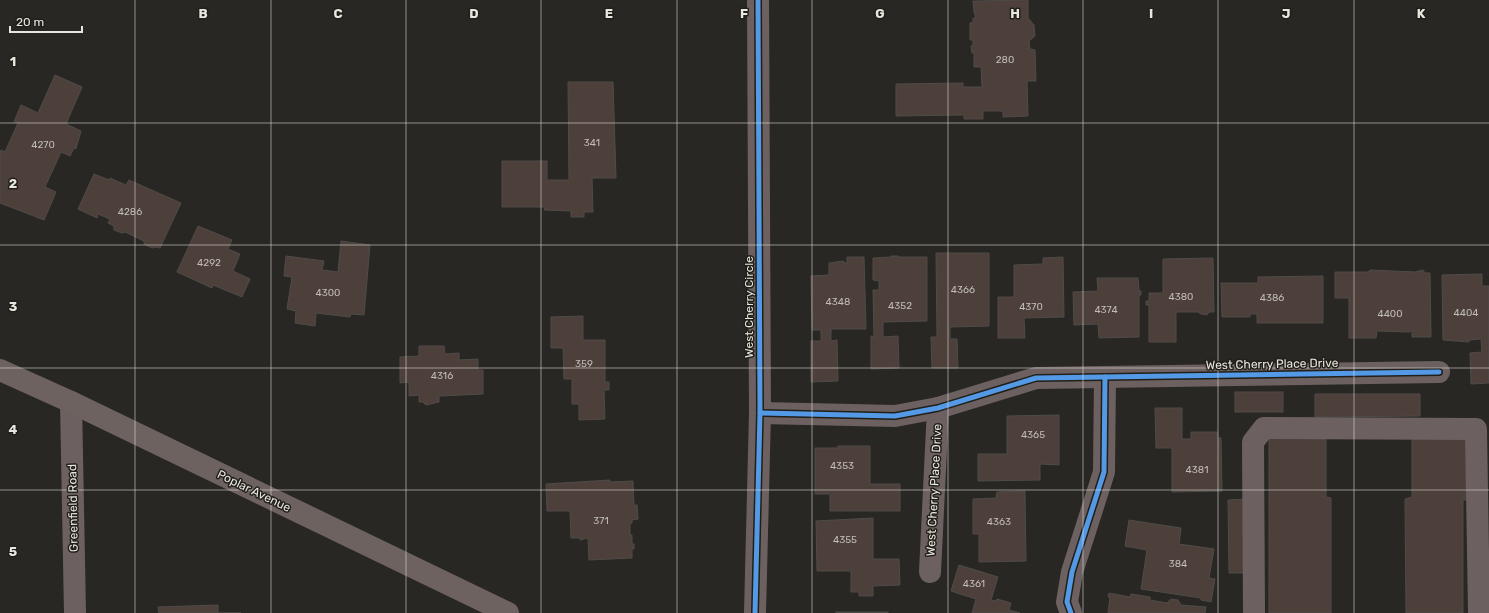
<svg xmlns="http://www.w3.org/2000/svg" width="1489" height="613" font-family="Rubik,sans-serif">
<rect width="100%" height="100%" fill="#292723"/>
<g fill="#4d403a" stroke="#4e4b49">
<path d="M1028,0V18L1034,25L1035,36L1029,41L1030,49L1035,50L1036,81H1027L1028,116L1003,117V111H983V119H964V115L896,116V84L963,83V87H982L981,67H974V53H972L971,46H973V40H970V23L973,22V18H976L974,12L973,1Z"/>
<path d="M55,75L82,87L66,124L81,131L76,149L74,148L70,156L61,152L45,187L56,192L44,220L0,203V154L1,150L5,152L18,123L14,122L21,105L38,113Z"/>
<path d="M568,82H613L616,178H592L593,212H584V217H571V211L544,210L545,207H502V161H547V180H569Z"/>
<path d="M94,174L109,180L110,178L126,185L129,180L181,203L160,248L156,247L152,248L144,244V241L125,232L122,233L114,230V226L108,223L110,219L98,214L97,218L78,209Z"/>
<path d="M198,226L232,240L228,249L240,254L233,271L250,279L242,297L213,285L212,288L177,272Z"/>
<path d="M341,241L370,245L364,315L351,314L350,317L316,313L315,326L295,323L296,311L287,309L292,277L284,276L286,256L324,261L322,270L338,272Z"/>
<path d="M936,253H989V326L950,327V339H957L958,368H932L931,337H937Z"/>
<path d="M891,256H898V257H927V321L883,322V337L898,336L899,368L871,369V336L874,337L873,290H879V281L873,280V258L892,257Z"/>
<path d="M847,257H864L866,329H831V341L837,340L838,381L811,382V341H821V330H812L811,276L829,275V263L844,261V263H847Z"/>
<path d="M1063,257L1064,317L1024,318L1025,338H998V297H1014V265L1043,264V258Z"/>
<path d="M1213,258L1214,312H1209L1207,315L1201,314L1198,312H1176V342H1149V305H1146V301H1149V293H1163V259Z"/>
<path d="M1370,270L1415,272L1423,270L1425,273H1430L1431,337H1412V330L1410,332L1377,331L1376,338H1349V298H1335V272H1368Z"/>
<path d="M1482,274V286H1489V383L1471,384L1470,353L1482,352L1481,339L1469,340V342L1443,340L1442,275Z"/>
<path d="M1323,276V323H1257V314H1250V317H1222L1221,283H1258V277Z"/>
<path d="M1097,278H1138L1139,291H1141V295H1139V337L1099,338L1098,324L1074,325L1073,292L1098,291Z"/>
<path d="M583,316V340H605V382H609V390H604L605,419L579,420V404H572V379H564L563,348H551V317Z"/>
<path d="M419,346H444L445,354L459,353V360L478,359V370H483V394L439,396V402L426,405L423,402H419V395L409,396V382L400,383V357L419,356Z"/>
<rect x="1235" y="392" width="48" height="20"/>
<path d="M1315,394H1420V416L1315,417Z"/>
<path d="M1155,408H1182V439H1191V432H1217L1218,438H1221L1222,491L1172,492V448H1156Z"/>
<path d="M1059,415V465L1040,464V480L978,481V454H1007V416Z"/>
<path d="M1269,438H1326V497L1331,498V613H1269Z"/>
<path d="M1412,438H1466V500H1463V613H1406L1405,499L1412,497Z"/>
<path d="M838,446H870V484H900V511H830V494H815V448H838Z"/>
<path d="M610,480V482L633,481L634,505H637L638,519L632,520V523H630V535H632V544H634V549H632V558L589,560L588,538L580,540V538H571L570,511H547L546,484Z"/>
<path d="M1025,491L1026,561L979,562V534H973V499L996,498L997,492Z"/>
<path d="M1248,499V573H1229L1228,500Z"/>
<path d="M873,518V559H899L900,585L873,586V596H859V592H851V571H817L816,521Z"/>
<path d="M1129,520L1181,528L1179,544L1214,549L1209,578L1215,579L1211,602L1201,600V598L1141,589L1147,550L1125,546Z"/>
<path d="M959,565L998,577L991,600L996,601L997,599L1011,603L1009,610L1020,613H972L976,599L951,591Z"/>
<path d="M1109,593L1130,597L1131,594L1150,597V600L1167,603L1171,599L1178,600L1181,605L1206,607L1205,613H1108L1110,597H1108Z"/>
<path d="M218,605V613H241H159L158,607Z"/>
<rect x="836" y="612" width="52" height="1"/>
</g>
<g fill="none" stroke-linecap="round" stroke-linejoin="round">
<g stroke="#6c6160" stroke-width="22">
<path d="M71,402L75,613"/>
<path d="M760,413L895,416L938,408L1036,378L1439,372"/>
<path d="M930,572L938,408"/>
<path d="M755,613L760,413L758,0"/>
<path d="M1071,613L1067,602L1072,572L1104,472L1105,377"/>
<path d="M1254,613L1253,442L1264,428L1476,429L1479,613"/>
</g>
<path stroke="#6d625f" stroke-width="22" d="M0,370L71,402L508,613"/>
<g stroke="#211f18" stroke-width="8">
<g id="cycleway">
<path d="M760,413L895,416L938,408L1036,378L1439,372"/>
<path d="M755,613L760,413L758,0"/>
<path d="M1071,613L1067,602L1072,572L1104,472L1105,377"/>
</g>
</g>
<use href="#cycleway" stroke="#5399e6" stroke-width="5"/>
</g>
<path fill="none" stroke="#e8e6e1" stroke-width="1" stroke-opacity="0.55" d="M135,0V613M271,0V613M406,0V613M541,0V613M677,0V613M812,0V613M948,0V613M1083,0V613M1218,0V613M1354,0V613M0,123H1489M0,245H1489M0,368H1489M0,490H1489"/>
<g text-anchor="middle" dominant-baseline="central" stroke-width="3" stroke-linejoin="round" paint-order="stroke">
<g font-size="10" fill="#c1bcb7">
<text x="1005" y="60">280</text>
<text x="592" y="143">341</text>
<text x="43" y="145">4270</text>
<text x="130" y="212">4286</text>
<text x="209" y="263">4292</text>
<text x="963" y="290">4366</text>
<text x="328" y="293">4300</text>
<text x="1181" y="297">4380</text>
<text x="1272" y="298">4386</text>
<text x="838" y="302">4348</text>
<text x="900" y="306">4352</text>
<text x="1031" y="307">4370</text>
<text x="1106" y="310">4374</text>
<text x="1466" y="313">4404</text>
<text x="1390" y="314">4400</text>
<text x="584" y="364">359</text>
<text x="442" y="376">4316</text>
<text x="1033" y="435">4365</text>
<text x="842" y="466">4353</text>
<text x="1197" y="470">4381</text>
<text x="601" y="521">371</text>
<text x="999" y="522">4363</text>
<text x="845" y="540">4355</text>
<text x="1178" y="564">384</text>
<text x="974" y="584">4361</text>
</g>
<g font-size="12" fill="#e8e6e1" stroke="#211f18">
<text transform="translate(749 307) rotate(-90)">West Cherry Circle</text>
<text transform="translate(1272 364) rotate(-1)">West Cherry Place Drive</text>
<text transform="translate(934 490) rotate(-87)">West Cherry Place Drive</text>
<text transform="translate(254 491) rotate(26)">Poplar Avenue</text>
<text transform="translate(73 508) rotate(-91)">Greenfield Road</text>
</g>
</g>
<g font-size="13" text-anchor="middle" font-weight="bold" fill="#e8e6e1" stroke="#211f18" stroke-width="3" stroke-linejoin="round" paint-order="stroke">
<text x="203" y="18">B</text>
<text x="338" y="18">C</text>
<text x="474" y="18">D</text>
<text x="609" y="18">E</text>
<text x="744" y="18">F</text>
<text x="880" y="18">G</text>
<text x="1015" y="18">H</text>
<text x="1151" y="18">I</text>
<text x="1286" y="18">J</text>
<text x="1421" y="18">K</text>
<text x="13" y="66">1</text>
<text x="13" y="188">2</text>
<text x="13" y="311">3</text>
<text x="13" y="434">4</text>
<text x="13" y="556">5</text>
</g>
<path d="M10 26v6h72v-6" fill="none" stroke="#e8e6e1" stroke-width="2"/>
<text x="16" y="26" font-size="12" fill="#e8e6e1" stroke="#211f18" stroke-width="3" paint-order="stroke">20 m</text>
</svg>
